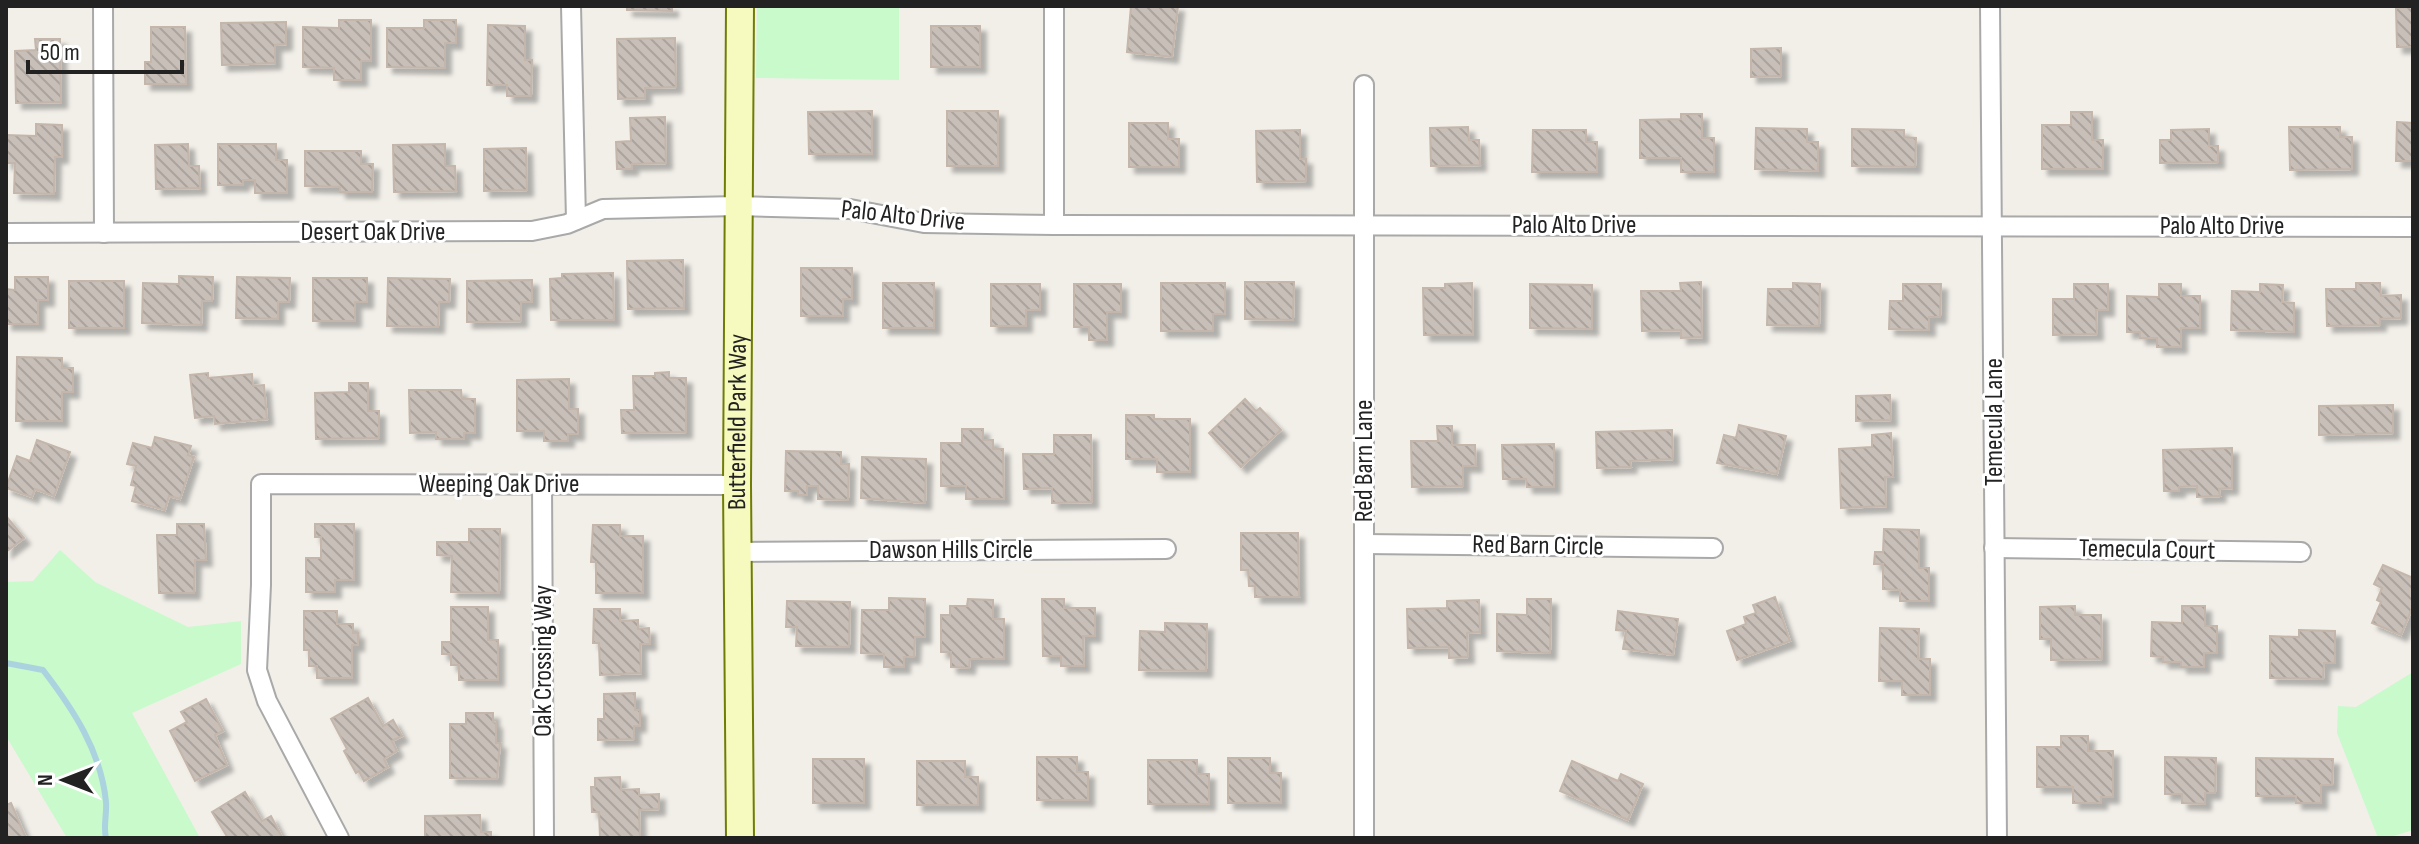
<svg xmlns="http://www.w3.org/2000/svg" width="2419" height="844" font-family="'Sofia Sans Condensed',sans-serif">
<defs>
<pattern id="building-back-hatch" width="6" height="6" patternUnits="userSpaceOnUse" patternTransform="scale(2)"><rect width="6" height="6" fill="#c7bfb8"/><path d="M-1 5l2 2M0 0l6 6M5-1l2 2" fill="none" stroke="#aba49e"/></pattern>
<filter id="shadow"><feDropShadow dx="6" dy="6" stdDeviation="2" flood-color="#0004"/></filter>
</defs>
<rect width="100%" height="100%" fill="#f2efe9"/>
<g fill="#c8facc">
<path d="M757,6H899V80L756,78Z"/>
<path d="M60,550L95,582L188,627L241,621V664L132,713L200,838H67L6,736V582L33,581Z"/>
<path d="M2413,672V830L2387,838H2378L2337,733L2338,706L2356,707Z"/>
</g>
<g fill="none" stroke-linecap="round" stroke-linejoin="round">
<path stroke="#aad3df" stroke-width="6" d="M6,663L43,670C73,709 101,751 106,802C107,814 103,827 106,838"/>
</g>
<g fill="url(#building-back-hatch)" stroke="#c4b6ab" stroke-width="2" filter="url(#shadow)">
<path d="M627,6H672V11L627,10Z"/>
<path d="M1131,6H1178L1172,57L1127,52Z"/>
<path d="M2413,7V47H2397L2396,8Z"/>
<path d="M339,20H371V61H361V80H334V68L303,67V27L339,28Z"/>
<path d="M424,20H456V43H445V68L387,67V28H424Z"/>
<path d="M286,22V44L275,45V63L222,65L221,23Z"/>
<path d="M488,25L525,26V60H532L531,96H507V85H487Z"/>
<rect x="931" y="26" width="49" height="41"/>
<path d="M151,27H185L186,84H145V62H151Z"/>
<path d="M675,38L676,87L645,88V98L618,99L617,39Z"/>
<path d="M35,39H60L61,102L16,103L15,51L36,50Z"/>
<path d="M1781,48V76L1751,77V49Z"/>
<path d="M872,111V154H809L808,112Z"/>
<rect x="947" y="111" width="51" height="55"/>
<path d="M2071,112H2092V140H2103V169H2042V125H2071Z"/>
<path d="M1681,114H1702V138H1714V172H1681V158H1640V120L1681,119Z"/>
<path d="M665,117L666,163L632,164V169H617L616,142L631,141L630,118Z"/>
<path d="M2397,122L2413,123V161H2396Z"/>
<path d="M1129,123H1168V139H1179V167H1129Z"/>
<path d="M36,124L62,125V157H55L54,194L14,193L15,163H6V135L36,136Z"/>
<path d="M1468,127L1469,140H1479L1480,165L1431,166L1430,128Z"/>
<path d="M2289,127H2340V137H2352V169L2290,170Z"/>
<path d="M1756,128L1807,129V142H1818V171L1755,169Z"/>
<path d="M1852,129L1904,130V137L1916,138L1915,167L1852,166Z"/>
<path d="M2209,129V146H2218V162L2160,163V140H2171V130Z"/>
<path d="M1300,130V159H1306V181L1257,182L1256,131Z"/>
<path d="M1533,130H1586V142H1597V172H1532Z"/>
<path d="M188,144L189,166H199L200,188L156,189L155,145Z"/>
<path d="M218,144H276V160H287V193H255V180H243V185H218Z"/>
<path d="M445,144V166H455L456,191L394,192L393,145Z"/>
<path d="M526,148L527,190L484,191V149Z"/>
<path d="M305,151H361V164H373L372,192H340V187L305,186Z"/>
<path d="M683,260L684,308L628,309L627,261Z"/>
<path d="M801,268H852V299H843V316H801Z"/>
<path d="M613,273L614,320H551L550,279L562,278V274Z"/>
<path d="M179,276L213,277L212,301H202L201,325L142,323L143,283L179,284Z"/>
<path d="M15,277H48V300H38V324H6V289L15,290Z"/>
<path d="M237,277L290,278L289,302H278V319L236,318Z"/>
<path d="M313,278H367V302H355V321H313Z"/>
<path d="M388,278L450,279L449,302H439L438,327L387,326Z"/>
<path d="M532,280V302H521V321L467,322V281Z"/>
<rect x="69" y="281" width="55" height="47"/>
<path d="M1245,282H1294L1293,320L1245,319Z"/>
<path d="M1701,282L1702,337L1681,338V330L1642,331L1641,291H1681L1680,283Z"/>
<rect x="883" y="283" width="51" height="45"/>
<path d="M1161,283H1225V314H1213V331H1161Z"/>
<path d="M1472,283L1473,335H1424L1423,288H1445V284Z"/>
<path d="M1793,283L1820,284L1819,326L1767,325L1768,289H1793Z"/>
<path d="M2356,283H2380L2381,296L2401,295V318L2380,319V325L2327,326L2326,289H2356Z"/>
<path d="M991,284H1040V310H1026V326H991Z"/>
<path d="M1074,284H1121V312H1107V340H1089V327H1074Z"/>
<path d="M1530,284L1592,285V329L1530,328Z"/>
<path d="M1903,284H1941L1940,317H1929V330L1889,329L1890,301H1903Z"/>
<path d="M2074,284H2108V310H2096L2097,334L2053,335V299H2074Z"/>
<path d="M2159,284H2181V296H2200V328H2181V347H2157V338H2140V332H2127V296L2159,297Z"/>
<path d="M2260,284L2283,285L2282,302L2294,303V332L2231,330L2232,291L2260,292Z"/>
<path d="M17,357L62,358V368H73V392H62V421H16Z"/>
<path d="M669,372V378H686V432L622,433L621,410H634L633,376H655V373Z"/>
<path d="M208,373V378L252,374L253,386L264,385L267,419L215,424L214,416L195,418L190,375Z"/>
<path d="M569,379V409H578V434H568V441H544V431H517V380Z"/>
<path d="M349,383H368V411H379V438L316,439L315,393L349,392Z"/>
<path d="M409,390H461L462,399H475V433H464V439H436V432L410,433Z"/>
<path d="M1890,395L1891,420L1856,421V396Z"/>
<path d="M1245,399L1256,411L1260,408L1281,430L1241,467L1209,433Z"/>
<path d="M2393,405V433L2319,435V406Z"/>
<path d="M1126,415H1154V419H1190V472H1157V459H1126Z"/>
<path d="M1739,425L1786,436L1777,474L1717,463L1724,435L1736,438Z"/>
<path d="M1437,426H1452V445H1475L1476,466H1463V486L1412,487L1411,441H1438Z"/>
<path d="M962,429H983V440H993V449H1003L1004,499H966V486H941V443H962Z"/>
<path d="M1672,430L1673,459L1630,461L1631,467L1597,468L1596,432Z"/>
<path d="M1891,433L1893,477H1885L1886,506L1841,508L1839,449L1872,447V435Z"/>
<path d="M1054,435H1091L1092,502L1052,503V488L1024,489L1023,454H1054Z"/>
<path d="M155,437L191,446L188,455L194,457L180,499L169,496L165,510L132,501L136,486L131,485L136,466L127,464L133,443L152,448Z"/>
<path d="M37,440L70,452L54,496L35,489L32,497L6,488L17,456L30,461Z"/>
<path d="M1554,444V487H1527L1526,479H1503L1502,445Z"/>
<path d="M2232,448V488L2219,489L2220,496L2197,497V486L2179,487V491H2164L2163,450Z"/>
<path d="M786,451L841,452V464H849L848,500L818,499V486H807V495H798V491H785Z"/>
<path d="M862,457L926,459L925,503L861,498Z"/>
<path d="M6,516L24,538L6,552Z"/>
<path d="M177,524H204L206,560H195L194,593H159L157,535H177Z"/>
<path d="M315,524H354V580H335V592H306V558H321V537H315Z"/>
<path d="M593,525H620V536H643V593H596V562H591Z"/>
<path d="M469,529H500L499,593L451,592L452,556L437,555V542H469Z"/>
<path d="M1884,529L1919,530V568H1929V601H1900V590L1883,589V564H1874L1875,552H1883Z"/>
<path d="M1241,533H1298L1299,597H1255V586H1249L1248,570H1241Z"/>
<path d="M2383,565L2413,578V606L2401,635L2372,623L2381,602L2377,600L2382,588L2374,584Z"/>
<path d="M1775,597L1790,641L1737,660L1727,631L1746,624L1744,617L1756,613L1753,605Z"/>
<path d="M889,598L925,599V637H915L914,657H904V667H884V654L861,653L862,610H889Z"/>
<path d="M968,599L993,600V619H1004V659H970L969,668L951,667V652H941V615H950V606H967Z"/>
<path d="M1042,599H1064V608H1095V636H1083L1084,666H1061V656H1043Z"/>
<path d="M1527,599H1551L1550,653L1497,651V614L1527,615Z"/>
<path d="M1479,600L1480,632L1467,633L1468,657L1449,658V647L1408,648L1407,609L1447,608V601Z"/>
<path d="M787,601L850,602L849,647L796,646L797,627H786Z"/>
<path d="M2075,606V615H2101L2102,659L2051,660V639H2040V607Z"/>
<path d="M2182,606H2205V626H2217V653H2204V667H2181V662H2163V657L2151,656L2152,622L2182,623Z"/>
<path d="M451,607H488V640H498V680H459V665H451V654H442V642H451Z"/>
<path d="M594,609H620V621L638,620V629L649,628L650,644H640L641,673L600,675L599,643H593Z"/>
<path d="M304,611H337V624H353V633H358V645H352V678H317V666H309V650H304Z"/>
<path d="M1618,611L1678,619L1673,655L1623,649L1626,631L1616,630Z"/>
<path d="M1165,623L1207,624L1206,671L1139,670L1140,631L1165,632Z"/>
<path d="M1880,628L1919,629L1918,659H1930V695H1902V681H1879Z"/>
<path d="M2299,630L2335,631V663H2324L2323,679L2270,678V636L2299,637Z"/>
<path d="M635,693V710H640V726H634V739L598,740V719H604V694Z"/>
<path d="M368,698L383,726L393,720L402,736L392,741L397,751L384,759L388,767L364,781L359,771L356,773L344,751L347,749L331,719Z"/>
<path d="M206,699L223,731L215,735L227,765L195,781L170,731L187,722L181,712Z"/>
<path d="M466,713H493V722L496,723V743H500L497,779L450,778V724H466Z"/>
<path d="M2061,736H2088V751H2113V797H2101V803H2073V787H2037V747H2061Z"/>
<path d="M1037,757H1077V772H1088V800H1037Z"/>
<path d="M2165,757L2216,758L2215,793H2205V804L2182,803V794H2165Z"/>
<path d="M1228,758H1270V773H1281V803H1228Z"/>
<path d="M2256,758L2333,759L2332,785H2321V803H2296V796H2256Z"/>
<rect x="813" y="759" width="51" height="44"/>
<path d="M1148,760H1197V774H1209V804H1148Z"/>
<path d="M917,761H965V777H978V805H917Z"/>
<path d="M1572,761L1618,781L1621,774L1643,784L1628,820L1560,791Z"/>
<path d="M620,777L621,790L639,789V795L659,794V809L639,810L640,838H600L599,812H592L591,787H595V778Z"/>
<path d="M245,792L262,821L271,816L282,837L228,838L212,812Z"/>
<path d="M11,803L26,838H6V805Z"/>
<path d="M480,815L481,832H491V838H425V816Z"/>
</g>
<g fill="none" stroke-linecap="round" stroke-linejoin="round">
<g stroke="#a9a9a9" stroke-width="22">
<g id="street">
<path d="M103,6L104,233"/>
<path d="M571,6L576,220"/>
<path d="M1054,6V225"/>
<path d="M1990,6C1994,283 1993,561 1997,838"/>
<path d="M1364,85V838"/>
<path d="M6,233L532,231L567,224L603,209L737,206L850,209L924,223L1054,225L2413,227"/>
<path d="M542,484L544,838"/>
<path d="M1364,544L1713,548"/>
<path d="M1994,548L2301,552"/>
<path d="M737,552L1166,549"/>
<path d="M339,838L267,701L257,670L261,585V484L737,485"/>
</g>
</g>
<g stroke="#707d05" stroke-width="30">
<g id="secondary">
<path id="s1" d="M740,838L737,485L740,6"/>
</g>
</g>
<use href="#street" stroke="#fff" stroke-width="18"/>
<use href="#secondary" stroke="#f7fabf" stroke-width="26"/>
</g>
<g text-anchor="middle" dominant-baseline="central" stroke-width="6" stroke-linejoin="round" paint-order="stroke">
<g font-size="26" fill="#222" stroke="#fff">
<text transform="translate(903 216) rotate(6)">Palo Alto Drive</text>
<text x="1574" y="225">Palo Alto Drive</text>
<text x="2222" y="226">Palo Alto Drive</text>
<text x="373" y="232">Desert Oak Drive</text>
<text stroke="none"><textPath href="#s1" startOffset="416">Butterfield Park Way</textPath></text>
<text transform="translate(1994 422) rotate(-90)">Temecula Lane</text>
<text transform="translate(1364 461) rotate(-90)">Red Barn Lane</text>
<text x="499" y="484">Weeping Oak Drive</text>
<text transform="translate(1538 546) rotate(1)">Red Barn Circle</text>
<text x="951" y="550">Dawson Hills Circle</text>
<text transform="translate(2147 550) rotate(1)">Temecula Court</text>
<text transform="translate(543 661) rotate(-90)">Oak Crossing Way</text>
</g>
</g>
<rect width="2419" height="844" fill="none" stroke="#222222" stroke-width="16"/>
<g transform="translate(64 780) rotate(270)" stroke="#ffffff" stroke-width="6" paint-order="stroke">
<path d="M0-6L14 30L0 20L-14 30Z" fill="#222222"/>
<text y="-12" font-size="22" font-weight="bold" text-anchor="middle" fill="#222222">N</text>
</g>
<path d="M28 60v12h154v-12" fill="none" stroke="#222222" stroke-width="4"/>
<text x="40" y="60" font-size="24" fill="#222222" stroke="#ffffff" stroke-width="6" paint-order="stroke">50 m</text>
</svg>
